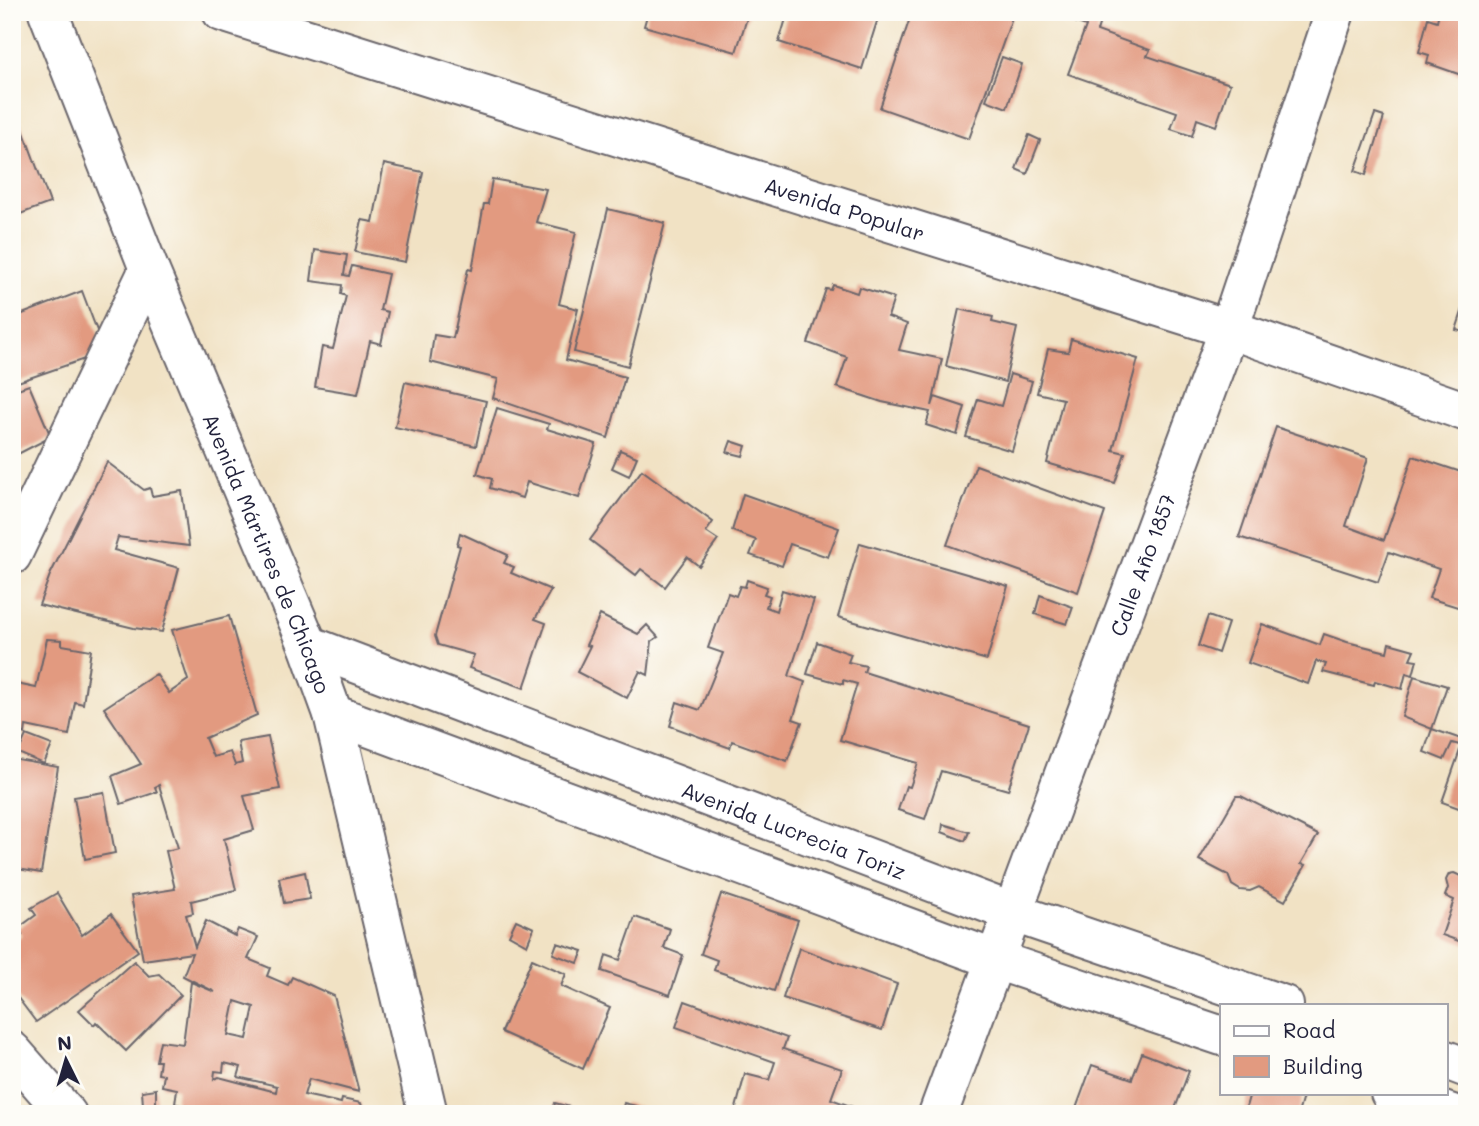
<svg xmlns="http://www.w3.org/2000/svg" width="1479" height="1126" font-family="Mali,sans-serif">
<rect width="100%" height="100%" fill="#fdfcf7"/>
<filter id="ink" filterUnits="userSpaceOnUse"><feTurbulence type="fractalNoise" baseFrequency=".0143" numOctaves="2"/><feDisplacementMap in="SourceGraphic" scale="14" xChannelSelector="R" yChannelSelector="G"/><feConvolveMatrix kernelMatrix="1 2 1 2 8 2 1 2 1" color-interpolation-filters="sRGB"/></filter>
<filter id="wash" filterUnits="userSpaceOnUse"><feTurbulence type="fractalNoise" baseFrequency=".00686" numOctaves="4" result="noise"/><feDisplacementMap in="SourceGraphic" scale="28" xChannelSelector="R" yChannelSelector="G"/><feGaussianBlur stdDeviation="1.57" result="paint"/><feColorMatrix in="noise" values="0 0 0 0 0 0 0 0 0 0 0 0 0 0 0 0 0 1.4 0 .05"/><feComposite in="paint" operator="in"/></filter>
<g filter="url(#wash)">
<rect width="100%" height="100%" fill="#f1e2c4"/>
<g id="blocks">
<g fill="#e29a80" fill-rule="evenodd">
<path d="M648,12H749L736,52L644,26Z"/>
<path d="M788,12H880L862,69L779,42Z"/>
<path d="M912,12H1014L969,139L880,108Z"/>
<path d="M1048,12H1103L1097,31L1150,50L1147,56L1230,84L1216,126L1197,119L1192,136L1171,129L1177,112L1068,74L1086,26Z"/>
<path d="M1439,12H1467V77L1427,63L1429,55L1419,52L1428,18L1437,21Z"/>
<path d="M1002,57L1022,64L1007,108L986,100Z"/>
<path d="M1375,114L1384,117L1366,175L1355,171Z"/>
<path d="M18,116L50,203L12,217V118Z"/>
<path d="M1029,135L1040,140L1027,174L1016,169Z"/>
<path d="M384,164L423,172L405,262L355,252L362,220L373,222Z"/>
<path d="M492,179L546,189L536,222L576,232L559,304L578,309L566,360L625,377L608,438L493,398L498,379L430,362L434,335L453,338L468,269L472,270L484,204H488Z"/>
<path d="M608,209L665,223L628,366L574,352Z"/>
<path d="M315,250L347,255L344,275L349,276L352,266L388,274L380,310L388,312L381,344L370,341L358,394L315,387L322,347L333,349L346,296L341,294L342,285L311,281Z"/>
<path d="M833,285L857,293L859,287L894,298L888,317L907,324L899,350L942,359L932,406L935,397L965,407L957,435L926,425L930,412L882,402L837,387L847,357L808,343L826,289L831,290Z"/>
<path d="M82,291L105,352L12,384V318Z"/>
<path d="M959,309L993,317L992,322L1017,328L1005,382L946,366Z"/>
<path d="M1463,309L1467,311V339L1464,338L1465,332L1456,330Z"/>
<path d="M1071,339L1138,359L1113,450L1125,453L1115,483L1047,463L1063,399L1037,393L1048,349L1068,352Z"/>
<path d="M1010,374L1032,381L1012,451L966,437L978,399L1001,406Z"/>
<path d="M405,382L486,401L476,446L395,427Z"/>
<path d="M29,385L51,437L12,457V391Z"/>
<path d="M497,408L549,424L547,429L596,444L579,498L527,482L522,498L490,488L492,479L477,474Z"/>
<path d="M1276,427L1368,458L1346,526L1384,540L1413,456L1467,474V610L1429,598L1439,569L1389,552L1378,582L1239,537Z"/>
<path d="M731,441L746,446L743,456L727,452Z"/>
<path d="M620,450L637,457L629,476L612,468Z"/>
<path d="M107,462L144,490L150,488L152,496L182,491L189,546L118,537L114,550L179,568L162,632L134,628L39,605L50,575Z"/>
<path d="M976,465L1105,512L1078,592L947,545Z"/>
<path d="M642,470L713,522L706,532L718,540L699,566L687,557L665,587L641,569L636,575L590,540Z"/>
<path d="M743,494L839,528L828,557L790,544L782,566L750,555L756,540L732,531Z"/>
<path d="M460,533L508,555L504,563L514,567L511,573L551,590L535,619L546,623L524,688L469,668L474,655L438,645L435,636L460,546L457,545Z"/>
<path d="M860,543L1008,586L987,660L838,617Z"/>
<path d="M747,580L767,587L764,594L770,596L766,607L776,611L782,590L814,600L789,676L805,682L793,719L802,722L787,761L732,741L730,748L670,726L677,702L700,710L723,653L708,648L728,593L736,596L740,586L745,587Z"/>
<path d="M1040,595L1073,607L1067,624L1035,614Z"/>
<path d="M600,615L638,634L647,625L658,637L652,641L648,675L640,671L627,698L577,672L590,646L586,645Z"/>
<path d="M229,616L257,715L205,738L213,757L230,752L235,765L242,763L238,742L268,737L280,789L244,796L254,830L224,839L236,890L191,901L193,913L186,915L195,947L206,921L235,936L238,929L258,937L248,959L270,968L267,976L288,985L292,977L334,996L359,1092L309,1079L304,1095L341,1103L342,1099L361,1103L364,1114H233L175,1104L177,1089L162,1086L164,1075L158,1074L160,1061H156L160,1041L183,1044L191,982L215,992L183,976L192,953L143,960L131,896L175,889L166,851L178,848L159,785L155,787L157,792L121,804L112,776L141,764L104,708L156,674L169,693L188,680L172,630ZM235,1001L254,1007L247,1039L228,1035ZM224,1063L241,1067L238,1077L277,1086L276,1092L219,1077L214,1079L215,1071L223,1072Z"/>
<path d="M1208,616L1228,623L1218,653L1198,646Z"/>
<path d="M1262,624L1320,645L1324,634L1347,642L1387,652L1389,643L1414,650L1410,659L1417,660L1413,675L1406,673L1402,689L1375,681L1374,685L1323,672L1326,664L1316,661L1308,684L1248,663Z"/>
<path d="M47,639L62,640V645L91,650L83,704L75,702L69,735L26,726L25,734L12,728V683L36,688Z"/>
<path d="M817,642L851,654L848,662L866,666L864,672L1029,724L1008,790L941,771L925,819L898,810L906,786L910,787L918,763L840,740L857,684L843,680V684L807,674Z"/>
<path d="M1414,676L1447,686L1432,729L1402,717Z"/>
<path d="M1432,729L1467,741V747L1452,743L1444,760L1424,752Z"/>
<path d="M26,735L52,745L44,764L18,753Z"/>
<path d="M1460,750L1467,753V811L1442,802Z"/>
<path d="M12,759L58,767L41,873L12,868Z"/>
<path d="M104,792L115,853L85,859L74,797Z"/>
<path d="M1236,796H1241L1318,835L1301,864L1306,865L1285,901L1259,887L1250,891L1240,890L1232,885L1228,875L1199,860Z"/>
<path d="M943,824L969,832L965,841L942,832Z"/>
<path d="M305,872L310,899L284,903L279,878Z"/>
<path d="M1454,873L1463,877L1464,882L1461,892L1467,893V944L1442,935L1454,900L1445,896L1448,888L1446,880L1449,874Z"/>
<path d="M57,893L82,935L111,914L138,951L36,1022L12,990V942L22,935L17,929L36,915L31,908Z"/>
<path d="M721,894L798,920L774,991L714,970L717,960L701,954Z"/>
<path d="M635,917L670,929L664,948L683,955L670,995L602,971L606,955L620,960Z"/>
<path d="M516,920L534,928L527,945L509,935Z"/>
<path d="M557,943L583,951L578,963L553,954Z"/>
<path d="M799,948L897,984L882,1030L783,998Z"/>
<path d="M532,959L566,974L561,986L610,1008L583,1069L501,1032Z"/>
<path d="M134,961L149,976L159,974L181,995L126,1051L96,1022L94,1025L79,1010Z"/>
<path d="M685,1001L787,1038L783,1049L842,1069L831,1099L872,1114L735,1112L745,1074L769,1080L775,1062L676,1027Z"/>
<path d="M1142,1053L1189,1071L1173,1114H1074L1092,1065L1132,1079Z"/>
<path d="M156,1089V1105H143L142,1091Z"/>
<path d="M1250,1093H1304L1298,1114H1244Z"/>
<path d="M555,1103L592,1113V1114H552Z"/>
<path d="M624,1103L644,1108L643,1114H621Z"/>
</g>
</g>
</g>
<g filter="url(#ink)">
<use href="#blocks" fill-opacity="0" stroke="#6a656b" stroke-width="2"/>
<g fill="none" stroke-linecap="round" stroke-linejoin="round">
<g stroke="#6a656b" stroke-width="42">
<g id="minor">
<path id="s1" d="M222,12L1229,329L1467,412"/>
<path d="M12,555L149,269"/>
<path d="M12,1051L67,1114"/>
<path id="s2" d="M938,1114L1229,329L1335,12"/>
</g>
</g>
<g stroke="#6a656b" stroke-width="42">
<g id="tertiary">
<path id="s3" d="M48,12L149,269L308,645L333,714L428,1114"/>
<path id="s4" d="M308,645L1011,912L1284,1005"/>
<path d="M333,714L996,960L1222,1036"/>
<path d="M1446,1060L1467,1068"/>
<path d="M1390,1093L1452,1114"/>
</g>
</g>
<use href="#minor" stroke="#fff" stroke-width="38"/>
<use href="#tertiary" stroke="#fff" stroke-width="38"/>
</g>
</g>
<g text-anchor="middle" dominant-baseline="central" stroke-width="7" stroke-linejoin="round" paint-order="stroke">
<g font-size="21" fill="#22223b" stroke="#fdfcf7">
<text stroke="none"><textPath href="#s1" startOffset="653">Avenida Popular</textPath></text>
<text stroke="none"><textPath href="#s3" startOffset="584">Avenida Mártires de Chicago</textPath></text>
<text stroke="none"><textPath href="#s2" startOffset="586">Calle Año 1857</textPath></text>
<text stroke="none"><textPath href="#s4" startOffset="520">Avenida Lucrecia Toriz</textPath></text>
</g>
</g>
<rect width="1479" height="1126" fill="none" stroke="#fdfcf7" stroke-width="42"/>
<rect x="1220" y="1004" width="228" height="91" fill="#fdfcf7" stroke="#a5a5ac" stroke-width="2"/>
<rect x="1234" y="1026" width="35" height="10" fill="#ffffff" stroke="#a5a5ac" stroke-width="2"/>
<text x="1283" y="1038" font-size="21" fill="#22223b">Road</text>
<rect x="1234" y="1056" width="35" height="21" fill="#e29a80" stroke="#a5a5ac" stroke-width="2"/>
<text x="1283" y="1074" font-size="21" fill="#22223b">Building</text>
<g transform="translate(66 1060) rotate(355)" stroke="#fdfcf7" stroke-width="5" paint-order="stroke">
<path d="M0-5L12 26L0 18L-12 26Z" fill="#22223b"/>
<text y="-10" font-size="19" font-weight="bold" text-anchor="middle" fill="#22223b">N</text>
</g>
</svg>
